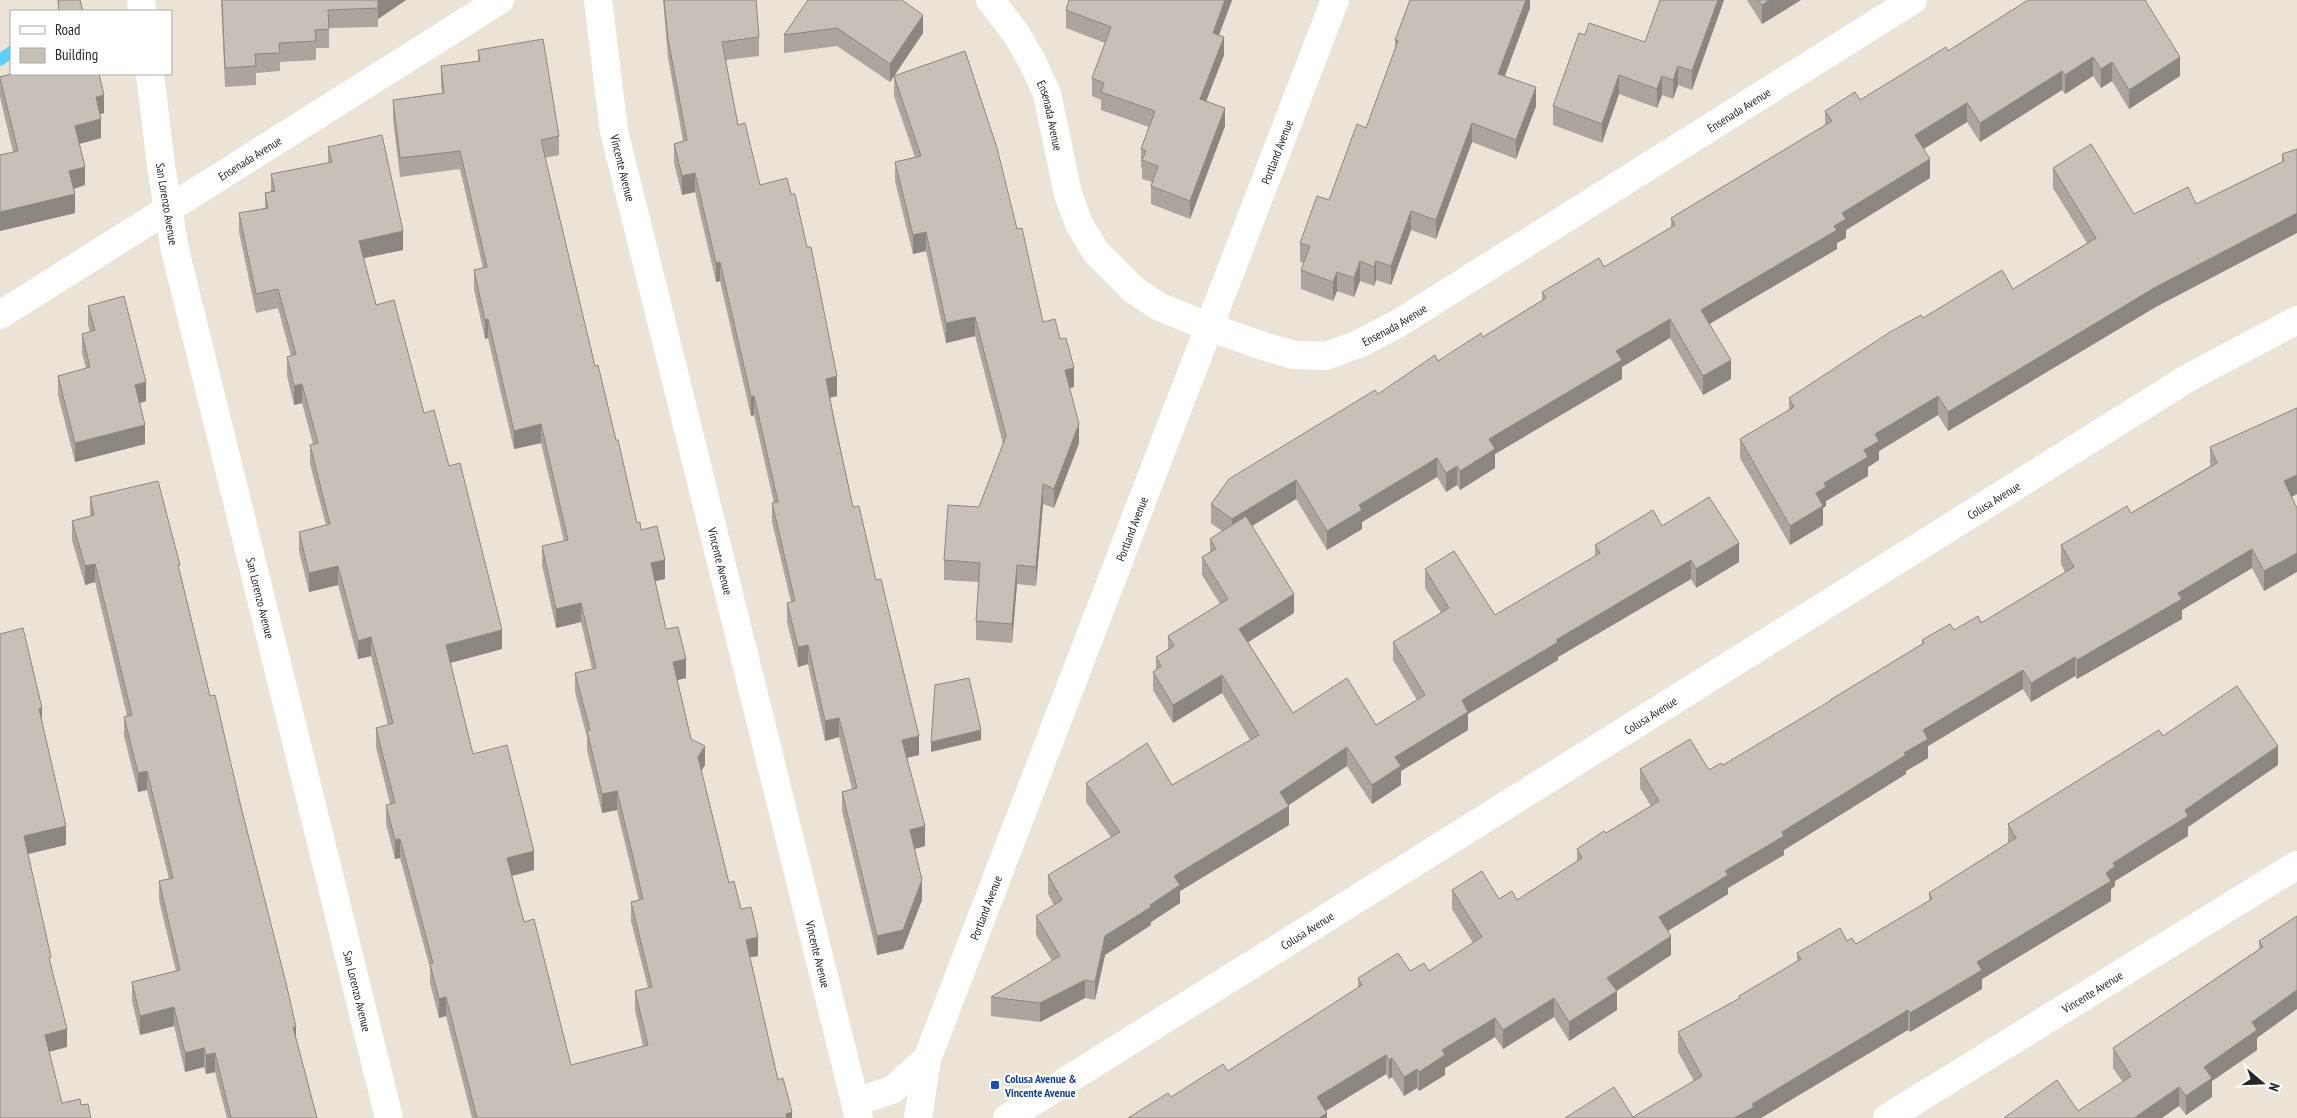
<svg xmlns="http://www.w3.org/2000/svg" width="2297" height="1118" font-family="'PT Sans Narrow',sans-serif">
<rect width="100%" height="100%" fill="#ece3d7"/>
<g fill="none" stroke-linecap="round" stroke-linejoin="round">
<path stroke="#5dcffa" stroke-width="12" d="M0,60L11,52"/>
<g stroke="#fff" stroke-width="28">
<path d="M141,0L142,11"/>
<path id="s1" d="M598,0L614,131L859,1118"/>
<path id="s2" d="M990,0L1015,32L1032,61L1047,94L1068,194L1079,224L1096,252L1134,290L1158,306L1209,327L1263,346L1294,355L1326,356L1361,343L1399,323L1913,0"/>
<path id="s3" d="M150,74L161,166L175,250L389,1118"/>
<path id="s4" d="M0,315L500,0"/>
<path d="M855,1102L892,1090L927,1059"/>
<path id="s5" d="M918,1118L927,1059L1335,0"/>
<path id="s6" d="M1887,1118L2297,865"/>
</g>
<path stroke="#fff" stroke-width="28" id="s7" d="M1007,1118L2188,378L2297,320"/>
</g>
<g fill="#aba59d">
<path d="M58,0H80L83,11H58Z"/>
<path d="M221,0H406L378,19V27L329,28V48H316V60L280,62V71L256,73V85L225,87Z"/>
<path d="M663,0H756L759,37V56L726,60L738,125L837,396L830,398L853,507L919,755L907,758L925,846L915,849L922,900L903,949L877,955L842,811V792L852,789L839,737L825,741L808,664L798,667L787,622V603L791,602L772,522V503H774L754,415L751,416L720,281L716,282L695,192L682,195L674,163V144L683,141L668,58Z"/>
<path d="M808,0L923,33L890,82L837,46L784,53V35Z"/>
<path d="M1069,0H1232L1219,35L1224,55L1206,101L1225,126L1190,219L1151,204V186L1152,182L1142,179V168L1141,167V149L1149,127L1101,110V100L1092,96V78L1105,43L1066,28V10Z"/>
<path d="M1530,0V8L1505,76L1536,106L1516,159L1472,142L1436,239L1411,230L1391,285L1376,280L1374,286L1360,281L1354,297L1337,291L1333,301L1301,289V270L1304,263L1300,262V243L1329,200L1366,128L1395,50V40Z"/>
<path d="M1660,0H1724L1692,90L1678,85L1673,99L1662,95L1657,108L1619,94L1602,143L1553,125V106L1585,35L1645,42Z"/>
<path d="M1747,0H1801L1762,24Z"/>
<path d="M2028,0L2180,76L2129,109L2112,81L2101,88L2093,76L2065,94L2062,90L1980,142L1967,122L1924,149L1930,178L1846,230V238L1837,243V249L1709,324L1731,379L1703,395L1670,338L1622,367V379L1495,454V468L1460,490L1457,485L1446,492L1437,477L1362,522V529L1327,550L1296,499L1252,526L1294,613L1248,642L1293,713L1376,725L1417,700L1393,660V642L1441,613L1425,588V569L1495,615L1595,556V545L1662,526L1739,562L1696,588L1691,579L1558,657V660L1468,714V730L1401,771V785L1372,804L1347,766L1288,805L1289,825L1180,891V903L1151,922V925L1105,955L1095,1000L1085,998L1040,1022L991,1016V997L1052,961L1036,935V916L1054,905L1048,894V875L1111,837L1086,802V783L1172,785L1250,740L1222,693L1173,723L1153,690V672L1156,670V657L1168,649V636L1220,604L1202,575V557L1210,552V539L1222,531L1211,523V504L1378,394L1438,361L1483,337L1542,300V292L1604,267L1671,227V218L1825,125V111L1860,100L1948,51Z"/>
<path d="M478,50L559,136V155L545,158L595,366L616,440L637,523L665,579L655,581L666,629L686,678L677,680L691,739L705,765L701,771L729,883L741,909L758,956L750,957L778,1080L792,1118H472L446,1016L439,1018L430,983V968L400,858L395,859L386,824V805L390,804L376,747V728L388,725L371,656L358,659L338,585L309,592L299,551V532L326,525L310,464V445L313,444L302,403L294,405L287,376V357L291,356L278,308L256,313L239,232V213L265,208V193L271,192V174L328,163V147L403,250L364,258L376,305L424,413L449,466L502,649L450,663L473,754L534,870L512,876L524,922L571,1065L643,1046L635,1010V991L648,988L631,921V902L639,901L617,810L602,813L587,750V737L575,692V673L592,669L581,622L556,628L542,565V546L564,541L541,443L514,449L488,338L485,339L474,289V270L483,268L460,169L400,177L393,119V100L442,93L441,85V66L478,61Z"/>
<path d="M894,76L1017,229L1043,322L1060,339L1074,387L1070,388L1079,443L1054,508L1043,504L1036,586L1017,584L1012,643L976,640V621L979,582L944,580V560L979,507L1003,444L975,336L946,343L926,251L913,254L895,181V162L915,157L894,96Z"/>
<path d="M0,77L104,113L100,114L101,138L79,144L85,185L74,189L75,213L0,231V155L13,152L0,97Z"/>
<path d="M2297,149L2154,308L1948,431L1938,415L1879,451V460L1868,467V476L1826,501V506L1823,508V525L1790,545L1740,458V439L1789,410V398L1923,318L2013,289L2087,243L2053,188V168L2134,214L2196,204L2282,162V154Z"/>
<path d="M88,306L146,401L140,403L145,444L75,462L58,395V376L86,368L82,353V334L90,332L88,325Z"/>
<path d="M2297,408V494L2291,497L2264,591L2252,568L2182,610V619L2077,679L2075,676L2031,702L2023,689L1928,746V758L1906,771V774L1784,850V855L1728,888V894L1668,931L1671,955L1617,991V1010L1569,1041L1554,1017L1503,1049L1495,1037L1445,1068V1075L1419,1091L1417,1088L1404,1096L1392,1077L1389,1079L1386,1074L1326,1111L1327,1118L1171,1097L1228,1071L1358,988V978L1410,971H1429L1473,943L1452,909V890L1499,899L1517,900L1577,861V849L1606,833L1651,806L1640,788V769L1709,770L1723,765L1830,702V700L1922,644V640L1954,630L1981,623L2065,572L2061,564V545L2131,513L2210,466V447Z"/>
<path d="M90,497L180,573L210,696L241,807L296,1039L317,1118H227L215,1072L206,1074L204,1067L185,1072L174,1026L140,1035L132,1001V982L176,971L159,900V881L169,879L147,790L138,792L124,736V717L127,716L95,582L85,585L72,540V521L90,516Z"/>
<path d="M2163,736L2278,765L2188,827V836L2115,881V886L2111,889V901L1982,979V989L1910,1032L1908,1030L1633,1117L1694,1081L1678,1052V1032L1739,999V996L1797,962V953L1847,941L1856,944L1929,901V893L2008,843V824Z"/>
<path d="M2297,916L2257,1038V1050L2212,1081V1097L2186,1115L2179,1106L2122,1081L2113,1068V1048L2259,949V941Z"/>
</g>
<g fill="#8b8680">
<path d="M378,0H406L378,19Z"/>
<path d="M1225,0H1232L1213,51V33Z"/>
<path d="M1526,0H1530V8L1498,93V74Z"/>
<path d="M1718,0H1724L1692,90V71Z"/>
<path d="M1770,0H1801L1762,24V5Z"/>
<path d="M923,15V33L890,82V64Z"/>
<path d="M1224,37V55L1200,117V99Z"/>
<path d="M2093,57V76L2065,94V75Z"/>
<path d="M2180,57V76L2129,109V90Z"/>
<path d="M2112,62V81L2101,88V69Z"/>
<path d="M1678,66V85L1673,99V80Z"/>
<path d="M2062,71V90L1980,142V123Z"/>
<path d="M1619,75V94L1602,143V124Z"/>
<path d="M1662,76V95L1657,108V89Z"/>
<path d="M1536,87V106L1516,159V140Z"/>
<path d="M104,95V113L96,115V97Z"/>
<path d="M1967,103V122L1915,154V135Z"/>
<path d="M1225,108V126L1190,219V201Z"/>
<path d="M101,119V138L75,145V126Z"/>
<path d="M1472,123V142L1436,239V220Z"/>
<path d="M1930,159V178L1846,230V238L1837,243V249L1701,329V310L1834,226L1842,213Z"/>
<path d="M85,167V185L69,190V171Z"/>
<path d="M695,173V192L682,195V176Z"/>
<path d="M75,194V213L0,231V212Z"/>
<path d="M1411,211V230L1391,285V266Z"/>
<path d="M2297,213V233L2154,308L1948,431V412L2154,288Z"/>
<path d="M403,231V250L359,259V241Z"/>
<path d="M926,232V251L913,254V235Z"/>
<path d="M1360,261V281L1354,297V278Z"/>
<path d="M1376,261V280L1374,286V267Z"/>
<path d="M720,262V281L716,282V263Z"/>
<path d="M1337,272V291L1333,301V282Z"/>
<path d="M975,317V336L946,343V323Z"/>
<path d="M488,319V338L485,339V320Z"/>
<path d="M1670,319V338L1622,367V379L1495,454V468L1460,490V471L1489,439L1616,351Z"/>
<path d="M1731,360V379L1703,395V376Z"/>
<path d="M1074,368V387L1065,389V370Z"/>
<path d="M837,376V396L826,398V379Z"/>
<path d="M146,382V401L135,405V385Z"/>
<path d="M302,384V403L294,405V386Z"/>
<path d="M754,396V415L751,416V397Z"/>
<path d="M1938,396V415L1879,451V460L1868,467V476L1826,501V506L1823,508V525L1790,545V526L1824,483L1864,450L1875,434Z"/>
<path d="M541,424V443L514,449V431Z"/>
<path d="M1079,424V443L1054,508V489Z"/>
<path d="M145,425V444L75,462V443Z"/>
<path d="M1437,458V477L1362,522V529L1327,550V531L1359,505Z"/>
<path d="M1457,466V485L1446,492V473Z"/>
<path d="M2297,475V494L2284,501V481Z"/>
<path d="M1296,480V499L1232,538V519Z"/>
<path d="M1043,484V504L1036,586V567Z"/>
<path d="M1739,543V562L1696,588V569Z"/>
<path d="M2252,549V568L2182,610V619L2077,679V660L2178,593Z"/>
<path d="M2297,553V572L2264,591V571Z"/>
<path d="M665,560V579L651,582V563Z"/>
<path d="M1691,560V579L1558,657V660L1468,714V730L1401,771V785L1372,804V785L1395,757L1462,700L1556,640Z"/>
<path d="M95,564V582L85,585V566Z"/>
<path d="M1017,565V584L1012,643V624Z"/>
<path d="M338,566V585L309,592V573Z"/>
<path d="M1294,594V613L1239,648V629Z"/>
<path d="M581,603V622L556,628V609Z"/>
<path d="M502,630V649L446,664V645Z"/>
<path d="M371,637V656L358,659V641Z"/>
<path d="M808,645V664L798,667V647Z"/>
<path d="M2075,657V676L2031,702V683Z"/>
<path d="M686,659V678L673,681V662Z"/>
<path d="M2023,670V689L1928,746V758L1906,771V774L1784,850V855L1728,888V894L1659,936V917L1725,871L1782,832L1904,753L1923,730Z"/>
<path d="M1222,675V693L1173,723V705Z"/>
<path d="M42,708V726L39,709Z"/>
<path d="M839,718V737L825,741V721Z"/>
<path d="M981,730V740L931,752V742Z"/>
<path d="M919,736V755L902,759V740Z"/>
<path d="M705,746V765L698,776V757Z"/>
<path d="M2278,746V765L2188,827V836L2115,881V886L2111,889V901L1982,979V989L1910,1032V1013L1977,962L2106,873L2113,863L2185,810Z"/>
<path d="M1347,747V766L1280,811V792Z"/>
<path d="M147,771V790L138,792V773Z"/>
<path d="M617,791V810L602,813V794Z"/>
<path d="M1289,806V825L1180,891V903L1151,922V925L1105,955L1095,1000V982L1105,936L1150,905L1174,876Z"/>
<path d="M66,826V845L24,855V836Z"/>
<path d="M925,826V846L910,850V830Z"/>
<path d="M400,839V858L395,859V840Z"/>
<path d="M534,851V870L507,877V858Z"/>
<path d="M922,880V900L903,949L877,955V936Z"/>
<path d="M1671,936V955L1608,996L1617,991V1010L1569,1041V1022L1607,978Z"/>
<path d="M758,937V956L746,958V940Z"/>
<path d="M1085,980V998L1040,1022V1003Z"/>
<path d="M2297,990V1009L2257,1038V1050L2212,1081V1097L2186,1115V1096L2204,1067L2252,1022Z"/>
<path d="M446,997V1016L439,1018V999Z"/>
<path d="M1554,998V1017L1503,1049V1030Z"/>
<path d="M174,1007V1026L140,1035V1016Z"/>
<path d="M1908,1010V1030L1761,1118H1734L1752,1104Z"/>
<path d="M1495,1018V1037L1445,1068V1075L1419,1091V1072L1442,1050Z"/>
<path d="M293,1027H296V1045Z"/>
<path d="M67,1029V1047L45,1053V1035Z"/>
<path d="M204,1048V1067L185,1072V1053Z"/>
<path d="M215,1053V1072L206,1074V1055Z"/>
<path d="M1386,1055V1074L1317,1116V1097Z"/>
<path d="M1392,1058V1077L1389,1079V1060Z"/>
<path d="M1417,1069V1088L1404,1096V1077Z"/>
<path d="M2179,1087V1106L2162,1118H2134Z"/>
<path d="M792,1112V1118H786V1114Z"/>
<path d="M1327,1113V1118H1319Z"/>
</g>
<g fill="#c7c0b7" stroke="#8b8680">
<path d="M58,0H80L83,11H59Z"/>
<path d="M222,0H378V8L328,10L329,29L315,30L316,41L279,43L280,53L255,54L256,66L225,68Z"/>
<path d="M664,0H756L759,37L722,42L738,125L745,123L760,185L787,178L791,194H795L807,247H811L837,376L826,379L835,425L853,507L859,506L876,580L881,579L919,736L902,740L925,826L910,830L922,880L903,930L877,936L842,792L857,788L839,718L825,721L808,645L798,647L787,603L795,601L772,503L778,502L754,396L751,397L720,262L716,263L695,173L682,176L674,144L687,140L668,39Z"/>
<path d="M808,0H902L923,15L890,64L837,28L784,35Z"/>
<path d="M1069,0H1225L1213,33L1224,37L1200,99L1225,108L1190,201L1151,186L1158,166L1142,160L1146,151L1141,149L1155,111L1101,92L1104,83L1092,78L1111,27L1066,10Z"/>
<path d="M1410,0H1526L1498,74L1536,87L1516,140L1472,123L1436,220L1411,211L1391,266L1376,261L1374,267L1360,261L1354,278L1337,272L1333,282L1301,270L1310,246L1300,243L1317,196L1329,200L1357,124L1366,128L1398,41L1395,40Z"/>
<path d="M1660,0H1718L1692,71L1678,66L1673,80L1662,76L1657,89L1619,75L1602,124L1553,106L1579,33L1585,35L1589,23L1645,42Z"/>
<path d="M1758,0H1770L1762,5Z"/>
<path d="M2028,0H2145L2180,57L2129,90L2112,62L2101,69L2093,57L2065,75L2062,71L1980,123L1967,103L1915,135L1930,159L1842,213L1846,219L1834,226L1837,230L1701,310L1731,360L1703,376L1670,319L1616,351L1622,360L1489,439L1495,449L1460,471L1457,466L1446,473L1437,458L1359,505L1362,510L1327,531L1296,480L1232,519L1211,504L1229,479L1375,390L1378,394L1435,355L1438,361L1481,333L1483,337L1546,298L1542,292L1599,258L1604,267L1675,225L1671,218L1832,121L1825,111L1855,92L1860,100L1946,47L1948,51Z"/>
<path d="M543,39L559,136L541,140L595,366L598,365L616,440H618L637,523L640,522L641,530L657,526L665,560L651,563L666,629L678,627L686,659L673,662L691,739L705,746L698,757L729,883L734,881L741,909L751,907L758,937L746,940L778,1080L783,1078L792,1112L786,1114L787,1118H477L446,997L439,999L430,964L433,963L400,839L395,840L386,805L395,803L376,728L393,723L371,637L358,641L338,566L309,573L299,532L330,524L310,445L318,443L302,384L294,386L287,357L296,354L278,289L256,294L239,213L268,208L265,193L275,191L271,174L332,162L328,147L382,135L403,231L359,241L376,305L394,300L424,413L434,410L449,466L460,463L502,630L446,645L473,754L507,745L534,851L507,858L524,922L534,919L571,1065L648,1045L635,991L652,987L631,902L643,899L617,791L602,794L587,731L590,730L575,673L596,668L581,603L556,609L542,546L568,540L541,424L514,431L488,319L485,320L474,270L487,267L460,151L400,158L393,100L444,93L441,66L480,61L478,50Z"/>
<path d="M965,51L997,148L1017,229L1022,228L1043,322L1055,319L1060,339L1066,338L1074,368L1065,370L1079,424L1054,489L1043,484L1036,567L1017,565L1012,624L976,621L980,563L944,560L948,505L979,507L1006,436L975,317L946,323L926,232L913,235L895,162L921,156L894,76Z"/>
<path d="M11,74H99L104,95L96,97L101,119L75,126L85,167L69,171L75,194L0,212V155L18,151L0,78V77Z"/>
<path d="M2091,144L2134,214L2188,187L2196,204L2284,161L2282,154L2297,149V213L2154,288L1948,412L1938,396L1875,434L1879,441L1864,450L1868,457L1824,483L1826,487L1816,493L1823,506L1790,526L1740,439L1794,407L1789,398L1890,332L1921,315L1923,318L2002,270L2013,289L2096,238L2053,168Z"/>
<path d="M124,296L146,382L135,385L145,425L75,443L58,376L90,367L82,334L95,330L88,306Z"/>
<path d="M2297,408V475L2284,481L2297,508V553L2264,571L2252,549L2178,593L2182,599L2077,660L2075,657L2031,683L2023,670L1923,730L1928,739L1904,753L1906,755L1782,832L1784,836L1725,871L1728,875L1659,917L1671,936L1607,978L1617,991L1569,1022L1554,998L1503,1030L1495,1018L1442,1050L1445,1055L1419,1072L1417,1069L1404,1077L1392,1058L1389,1060L1386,1055L1317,1097L1327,1113L1319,1118H1128L1168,1093L1171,1097L1223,1064L1228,1071L1362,985L1358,978L1398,953L1410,971L1424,963L1429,971L1482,937L1452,890L1482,871L1499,899L1512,891L1517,900L1582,858L1577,849L1604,831L1606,833L1659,801L1640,769L1690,739L1709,770L1721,763L1723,765L1830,701V700L1924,643L1922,640L1950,624L1954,630L1978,616L1981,623L2074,567L2061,545L2127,506L2131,513L2217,463L2210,447Z"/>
<path d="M158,481L180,565H178L210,696L215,695L241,807L286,983L296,1027H293L317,1118H231L215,1053L206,1055L204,1048L185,1053L174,1007L140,1016L132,982L180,970L159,881L173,878L147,771L138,773L124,717L132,715L95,564L85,566L72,521L94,515L90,497Z"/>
<path d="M1709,497L1739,543L1696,569L1691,560L1556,640L1558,642L1462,700L1468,712L1395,757L1401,766L1372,785L1347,747L1280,792L1289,806L1174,876L1180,885L1150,905L1151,907L1105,936L1095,982L1085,980L1040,1003L991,997L1060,956L1036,916L1062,900L1048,875L1120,832L1086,783L1147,743L1172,785L1259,735L1222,675L1173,705L1153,672L1161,666L1156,657L1174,646L1168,636L1228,599L1202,557L1216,549L1210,539L1246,516L1294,594L1239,629L1293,713L1347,678L1376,725L1425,695L1393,642L1449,608L1425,569L1454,551L1495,615L1600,553L1595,545L1653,510L1662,526Z"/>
<path d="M23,628L42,708L39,709L66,826L24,836L51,957L49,958L67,1029L45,1035L62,1103L80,1099L81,1105L88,1104L91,1118H0V634Z"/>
<path d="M969,678L981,730L931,742L935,685Z"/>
<path d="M2237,686L2278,746L2185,810L2188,816L2113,863L2115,866L2106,873L2111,881L1977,962L1982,970L1910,1013L1908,1010L1752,1104L1754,1107L1734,1118H1565L1614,1087L1633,1117L1702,1076L1678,1032L1740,998L1739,996L1801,959L1797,953L1840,928L1847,941L1852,938L1856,944L1932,899L1929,893L2016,838L2008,824L2159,730L2163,736Z"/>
<path d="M2297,916V990L2252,1022L2257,1030L2204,1067L2212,1078L2186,1096L2179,1087L2134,1118H2004L2057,1080L2078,1111L2131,1076L2113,1048L2263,947L2259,941Z"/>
</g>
<rect fill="#1a4fb4" stroke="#fff" stroke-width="2" x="990" y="1080" width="10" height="10" rx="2.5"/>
<g text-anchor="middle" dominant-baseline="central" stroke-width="4.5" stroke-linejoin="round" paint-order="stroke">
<g font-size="12" fill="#272727" stroke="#fff">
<text stroke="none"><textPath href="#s2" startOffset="1018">Ensenada Avenue</textPath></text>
<text stroke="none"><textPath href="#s2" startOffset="132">Ensenada Avenue</textPath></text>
<text stroke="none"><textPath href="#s5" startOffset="1032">Portland Avenue</textPath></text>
<text stroke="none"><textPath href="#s4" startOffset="295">Ensenada Avenue</textPath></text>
<text stroke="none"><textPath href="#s1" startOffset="170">Vincente Avenue</textPath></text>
<text stroke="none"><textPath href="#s3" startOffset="131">San Lorenzo Avenue</textPath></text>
<text stroke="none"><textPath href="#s2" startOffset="612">Ensenada Avenue</textPath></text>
<text stroke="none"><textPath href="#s7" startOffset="1164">Colusa Avenue</textPath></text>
<text stroke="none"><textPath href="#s5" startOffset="628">Portland Avenue</textPath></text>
<text stroke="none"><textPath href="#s1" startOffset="575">Vincente Avenue</textPath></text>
<text stroke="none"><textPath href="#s3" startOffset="536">San Lorenzo Avenue</textPath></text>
<text stroke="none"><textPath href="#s7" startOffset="759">Colusa Avenue</textPath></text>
<text stroke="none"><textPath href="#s5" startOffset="222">Portland Avenue</textPath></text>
<text stroke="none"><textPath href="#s7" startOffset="354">Colusa Avenue</textPath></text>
<text stroke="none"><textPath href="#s1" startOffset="980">Vincente Avenue</textPath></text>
<text stroke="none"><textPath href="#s3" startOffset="941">San Lorenzo Avenue</textPath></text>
<text stroke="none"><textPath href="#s6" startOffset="241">Vincente Avenue</textPath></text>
</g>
<g font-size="12" font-weight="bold" fill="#164399" stroke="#fff" text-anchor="start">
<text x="1005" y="1078">Colusa Avenue &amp;<tspan x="1005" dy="14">Vincente Avenue</tspan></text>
</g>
</g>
<rect x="10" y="10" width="162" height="65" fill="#ffffff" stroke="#a9a9a9"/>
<rect x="20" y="26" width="25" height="8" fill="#ffffff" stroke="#a9a9a9"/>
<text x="55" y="35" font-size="15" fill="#272727">Road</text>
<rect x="20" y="48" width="25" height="15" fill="#c7c0b7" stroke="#a9a9a9"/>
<text x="55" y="60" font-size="15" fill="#272727">Building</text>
<g transform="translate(2262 1083) rotate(109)" stroke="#ffffff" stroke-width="4" paint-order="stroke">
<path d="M0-4L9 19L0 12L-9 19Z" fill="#272727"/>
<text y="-8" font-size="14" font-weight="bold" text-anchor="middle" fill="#272727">N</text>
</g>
</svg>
